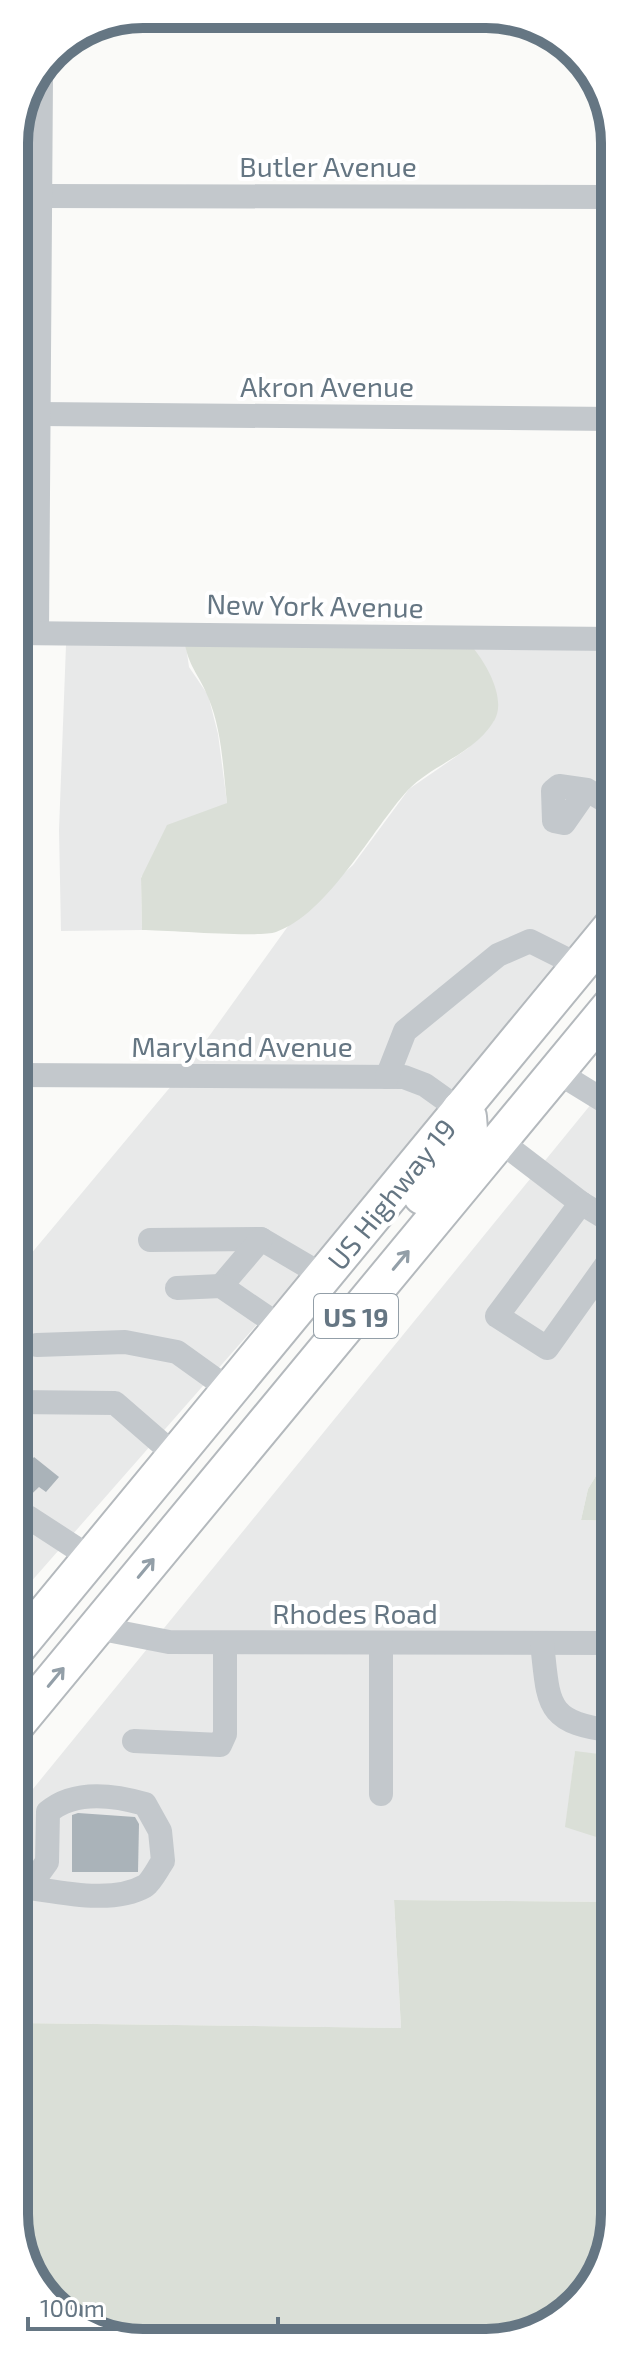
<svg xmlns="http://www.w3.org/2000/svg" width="629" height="2357" font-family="'Exo 2',sans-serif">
<rect width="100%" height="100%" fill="#fafaf8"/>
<g fill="#e8e9e9">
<path d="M66,645L614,649V910L503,1044L15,1600V1273L187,1067L291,922L353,865L409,789L467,749L494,721L186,646L189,667L208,695L218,734L227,803L141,877L142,930L61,931L59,830Z"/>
<path d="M614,1076V1386H611L607,1410L604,1463L588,1489L581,1520L614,1521L615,1756L575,1752L566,1826L615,1843V1902L394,1900L401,2028L15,2023V1811Z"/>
</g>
<g fill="#dadfd7">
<path d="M14,352L28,356L45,391L21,411L14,412Z"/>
<path d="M185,645L474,649C487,665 507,700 494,721C474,754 433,764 408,790C373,828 328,914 276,932C258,938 167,930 142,930L141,878L167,825L227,803C223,768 222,730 208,697C200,676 190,669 185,645Z"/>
<path d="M611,1386H614V1521L581,1520L588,1489L604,1463Z"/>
<path d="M575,1751L615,1756V1843L565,1827Z"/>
<path d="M394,1900L615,1902V2222L583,2300L504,2342L117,2340L51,2305L15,2232V2023L401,2028Z"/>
</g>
<g fill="#aab3b9">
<path d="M34,1457L59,1477L46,1492L39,1487L15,1510V1481Z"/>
<path d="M78,1813L135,1817L139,1824L138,1872H72V1815Z"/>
</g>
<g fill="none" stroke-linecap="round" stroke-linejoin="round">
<g stroke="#b4b9bd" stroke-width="40">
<g id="highway">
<path d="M422,1196L465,1144L469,1130L468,1117L460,1110"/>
<path d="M15,1650L614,924"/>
<path d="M15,1726L614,1002"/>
</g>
</g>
<g stroke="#c3c8cc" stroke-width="24">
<path d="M41,196L614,197"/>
<path d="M40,414L614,419"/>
<path d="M37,632L41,77"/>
<path d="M14,633L614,639"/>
<path d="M587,790L564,823L554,821L553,791L559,786L587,790L614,806"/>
<path d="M557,1072L614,1107"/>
<path d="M15,1075L404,1077L425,1085L460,1110"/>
<path d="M387,1077L405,1031L498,955L530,941L580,966"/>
<path d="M500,1141L581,1203L614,1223"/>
<path d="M581,1203L497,1316L547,1348L614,1254"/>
<path d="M150,1240L261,1239L324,1276"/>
<path d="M221,1286L261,1239"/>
<path d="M177,1288L221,1286L281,1327"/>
<path d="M37,1345L125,1342L177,1352L230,1390"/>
<path d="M15,1402L115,1403L176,1456"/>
<path d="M28,1517L91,1558"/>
<path d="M97,1628L169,1642L614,1643"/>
<path d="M542,1643C549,1704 544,1723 615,1731"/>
<path d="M134,1741L220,1745L225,1734V1643"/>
<path d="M381,1794V1644"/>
<path d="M15,1886C53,1890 110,1906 145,1886C152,1881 158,1868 163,1861L160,1831L145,1804C114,1795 75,1789 48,1812L47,1862L29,1887"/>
<path d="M15,1999H19"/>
</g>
<use href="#highway" stroke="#fff" stroke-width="36"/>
</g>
<defs><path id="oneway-shaft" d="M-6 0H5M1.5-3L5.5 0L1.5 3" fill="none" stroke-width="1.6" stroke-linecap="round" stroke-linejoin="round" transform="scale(2)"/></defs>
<g stroke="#939fa8">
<use href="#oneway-shaft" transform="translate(401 1260) rotate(-50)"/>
<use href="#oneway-shaft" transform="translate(146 1568) rotate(-50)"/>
<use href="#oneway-shaft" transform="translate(56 1677) rotate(-50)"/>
</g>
<g text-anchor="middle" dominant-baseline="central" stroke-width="8" stroke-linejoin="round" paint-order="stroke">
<rect fill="#fff" stroke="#939fa8" stroke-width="2" x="314" y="1294" width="84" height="44" rx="6"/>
<g font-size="26" font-weight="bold" fill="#657683">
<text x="356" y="1316">US 19</text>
</g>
<g font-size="28" fill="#657683" stroke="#fff">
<text x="328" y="166">Butler Avenue</text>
<text x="327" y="386">Akron Avenue</text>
<text transform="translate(315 605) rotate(1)">New York Avenue</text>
<text x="242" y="1046">Maryland Avenue</text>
<text transform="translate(391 1194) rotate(-51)">US Highway 19</text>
<text x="355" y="1613">Rhodes Road</text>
</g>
</g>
<path d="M0 0H629V2357H0ZM143 28H486A115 115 0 0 1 601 143V2214A115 115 0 0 1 486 2329H143A115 115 0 0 1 28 2214V143A115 115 0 0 1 143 28Z" fill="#fff" fill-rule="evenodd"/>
<path fill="none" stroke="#657683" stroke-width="10" d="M143 28H486A115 115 0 0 1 601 143V2214A115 115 0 0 1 486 2329H143A115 115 0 0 1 28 2214V143A115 115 0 0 1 143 28Z"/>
<path d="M28 2317v12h250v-12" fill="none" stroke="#657683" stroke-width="4"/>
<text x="40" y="2317" font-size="24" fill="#657683" stroke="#ffffff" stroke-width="6" paint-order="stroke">100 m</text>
</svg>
